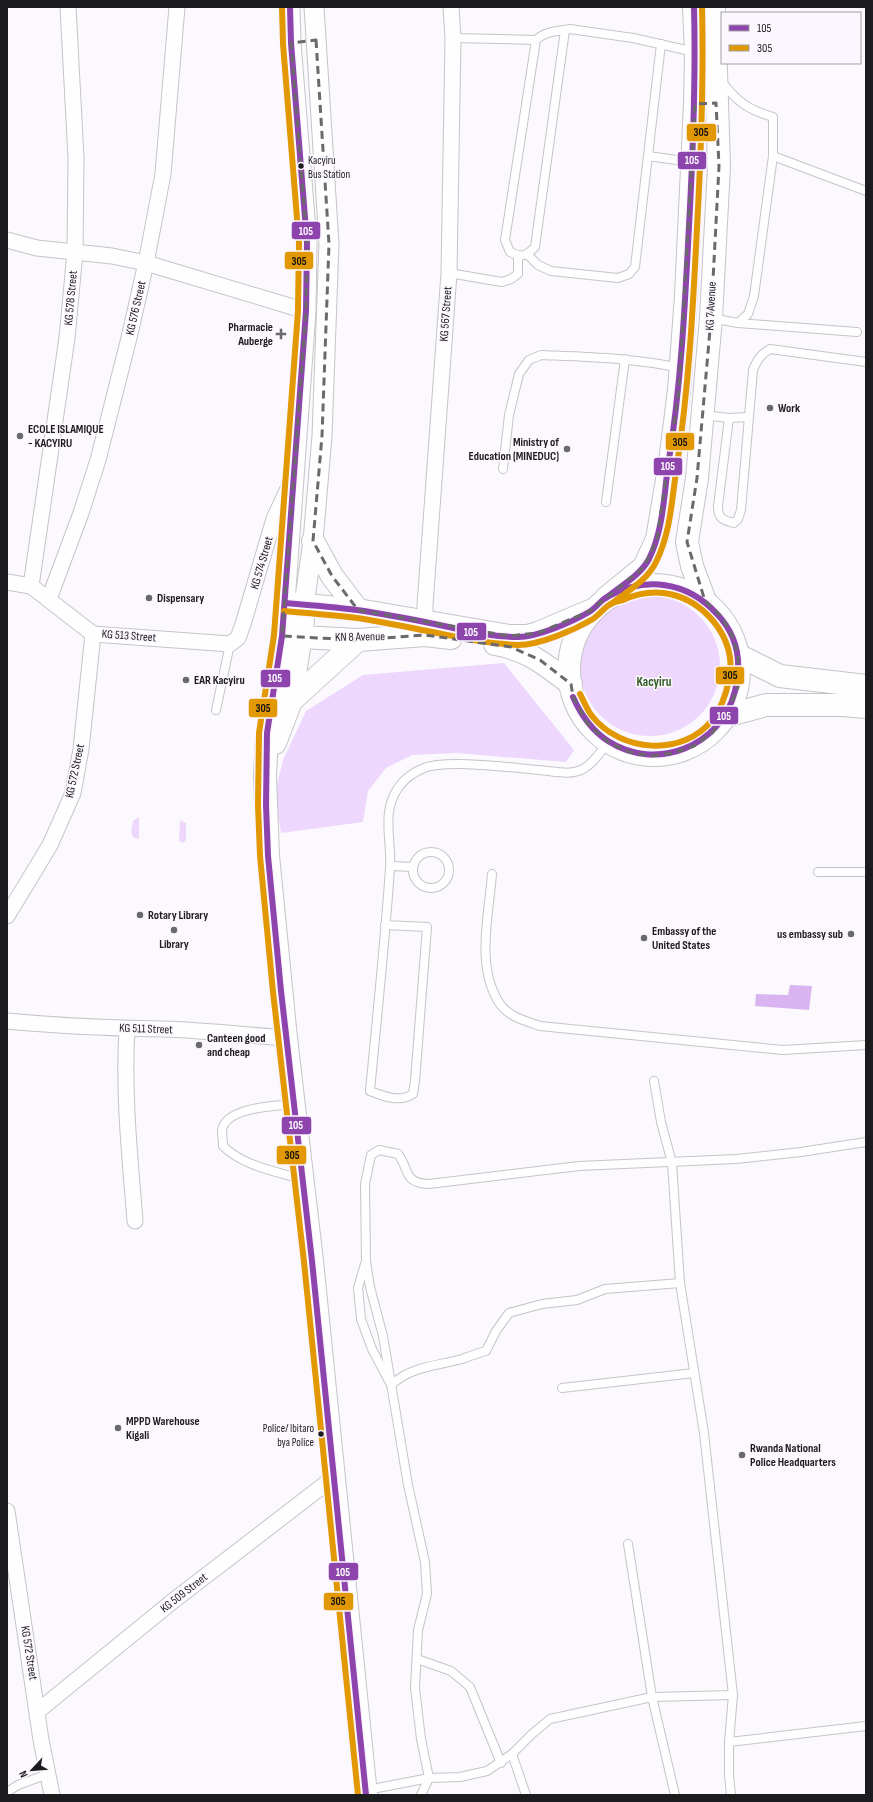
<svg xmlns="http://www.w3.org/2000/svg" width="873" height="1802" font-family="'Sofia Sans Condensed',sans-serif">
<rect width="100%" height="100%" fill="#fbf9fd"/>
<g fill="#edd7fc">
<circle cx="650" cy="666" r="70"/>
<path d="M504,663L574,750L566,762L456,753L412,755L386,768L368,791L363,822L281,833L275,792L283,760L306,711L363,675Z"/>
<path d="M137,818H139V839L134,838L131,833L133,821Z"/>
<path d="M180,820L186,823V840L183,843L179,841Z"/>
</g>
<path fill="#d9b4f0" d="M790,985L812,986L809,1010L755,1006L756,994L788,995Z"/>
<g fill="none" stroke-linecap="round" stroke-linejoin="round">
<g stroke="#c6c4c8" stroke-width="10">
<g id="service">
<path d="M565,30L535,247C526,256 523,258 510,252L505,240L536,40C545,31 558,31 570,29L633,38L695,52"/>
<path d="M453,38L536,40"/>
<path d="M648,156L691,162"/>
<path d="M773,156L866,191"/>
<path d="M528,255L538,265L551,271L618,278L629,274L635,267L661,44"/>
<path d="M449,273L502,282L511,279L518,274V256"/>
<path d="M711,318L738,323L748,314L754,296L773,156V117C749,110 737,102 722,82"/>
<path d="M738,323L857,332"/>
<path d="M703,415L729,418L749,417"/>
<path d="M729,418L718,506C718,518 722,520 734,523L738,519L741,510L753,370C757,360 761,354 770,349L866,362"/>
<path d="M503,469L509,415L519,374L529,360L541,355C588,357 634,358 680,368"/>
<path d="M606,502L625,359"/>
<path d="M216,710L230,644"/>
<circle cx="431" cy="870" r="18"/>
<path d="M391,866L413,867"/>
<path d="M818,872H866"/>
<path d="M492,874C489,915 475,967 500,1004C509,1017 526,1021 540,1026L783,1050L866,1045"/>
<path d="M385,925L427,927L415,1081L413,1094C400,1103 383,1096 370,1091C377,1017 385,942 390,868C392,840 381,813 398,788C404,779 414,772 424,768C447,759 513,768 539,770C554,771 570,776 583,769C594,763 601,751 608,742"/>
<path d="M654,1081L661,1122L672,1163L680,1283L704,1433L733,1695L729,1742V1775L731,1795"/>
<path d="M293,1104C275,1106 226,1107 222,1130C222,1135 223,1141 223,1146C243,1166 275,1171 301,1179"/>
<path d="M365,1264L358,1288L361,1319L372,1349L391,1385C411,1366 437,1366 462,1359C470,1356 478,1353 486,1351L496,1331L509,1313L542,1304L577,1300L605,1289L680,1283"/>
<path d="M562,1388L694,1373"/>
<path d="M628,1544L652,1697L675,1795"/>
<path d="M417,1659L451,1671L470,1687L501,1763"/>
<path d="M729,1742L866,1726"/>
<path d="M512,1754L526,1795"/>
<path d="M367,1790L429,1778L460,1777L487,1771L512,1754L532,1734L550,1719L652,1697L733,1695"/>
<path d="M7,1792L18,1785L48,1774"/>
<path d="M421,1795L429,1778L421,1739L415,1688L418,1630L427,1594L425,1562L408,1485L383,1336L370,1287L366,1261L365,1184L371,1155L379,1150L398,1154C410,1170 403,1183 429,1184L579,1166L736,1159L801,1152L866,1142"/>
</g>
</g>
<g stroke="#c6c4c8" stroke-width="17">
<g id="minor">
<path d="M7,240L37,248L112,256L146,263L306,311"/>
<path d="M7,582L31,586L93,634L230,644L238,638L243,624L274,519L291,482"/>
<path d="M31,586L67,338L75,252L76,158L68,7"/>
<path d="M49,599L81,513L98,460L129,338L146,263L163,174L177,7"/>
<path d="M425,631V605L449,273L453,38L451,7"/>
<path d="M7,916L50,845L73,793L81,749L93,634"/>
<path d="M7,1021C58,1026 110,1028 162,1029C203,1030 244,1035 286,1038"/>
<path d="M127,1029C123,1094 130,1157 135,1221"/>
<path d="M7,1511L41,1740L52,1795"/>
<path d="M38,1711L173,1601L333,1478"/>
</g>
</g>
<g stroke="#c6c4c8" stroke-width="21">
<g id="tertiary">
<path d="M285,603L306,311L307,243L291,43L290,7"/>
<path d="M304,605L313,541L322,436L329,244L314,7"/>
</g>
</g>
<g stroke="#c6c4c8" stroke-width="24">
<g id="secondary">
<path d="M313,541L332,576L358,610"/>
<circle cx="654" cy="670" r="85"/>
<path d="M606,598L644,567L657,539L670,462L679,390L686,296L695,104L696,52L694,7"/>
<path d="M705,601L692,566L687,542L697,478L711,318L719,166L714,7"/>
<path d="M282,636L358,640L425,635L451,638"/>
<path d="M495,644C529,650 544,664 571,684"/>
<path d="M738,655L780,676L866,686"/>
<path d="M291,701L358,640"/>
<path d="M726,716L766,705H842L866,707"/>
<path d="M275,743L291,701L303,621"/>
<path d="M366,1795L312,1261L286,1038L268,856L265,777L267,733L282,636L285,603L358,610L509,636H527L538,633L590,611"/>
</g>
</g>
<use href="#service" stroke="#fefeff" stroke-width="8"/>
<use href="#minor" stroke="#fefeff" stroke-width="15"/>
<use href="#tertiary" stroke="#fefeff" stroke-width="19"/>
<use href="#secondary" stroke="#fefeff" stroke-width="22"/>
<g stroke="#fcf7ff" stroke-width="9">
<g id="bus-1">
<path d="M290,7L291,43L307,243L306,311L282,636L267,733L266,805L268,856L281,991L312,1261L366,1795"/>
<path d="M606,598C620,586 640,576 649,559C663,531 664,496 668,466C681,386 685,306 689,226C693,153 696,80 694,7"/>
<path d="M285,603C309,605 333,607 357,610C378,613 399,617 420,621C452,627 486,637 518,637C538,637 572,622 589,612C596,608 600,601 607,597C645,576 687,581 717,614C738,636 742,663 735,691C721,747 656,772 608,741C591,730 581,715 573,697"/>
</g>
</g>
<g stroke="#fcf7ff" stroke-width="9">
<g id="bus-2">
<path d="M282,7L283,44L299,243L298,311L274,635L259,733L258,805L260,856L273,992L304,1262L358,1795"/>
<path d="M611,604C627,591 647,581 656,562C671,532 672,497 677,465C689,386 693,307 697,228C701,155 704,81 702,7"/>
<path d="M284,611C308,613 333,615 357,618C377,621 397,625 417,629C450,635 484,644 518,645C540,645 574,630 593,619C599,615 603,609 609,605C613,602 618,601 623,600C656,585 690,593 714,622C727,638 734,659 729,680C726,694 722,707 713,719C683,758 620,752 592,716C587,710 584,701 580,694"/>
</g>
</g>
<use href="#bus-1" stroke="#8e44ad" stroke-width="6"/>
<use href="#bus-2" stroke="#e19803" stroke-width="6"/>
</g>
<path fill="none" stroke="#6a696b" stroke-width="3" stroke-dasharray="8 5" stroke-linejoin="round" d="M316,40L329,244L322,436L313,541L332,576L358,610L509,636L538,633L590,611L644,567L657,539L679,390L695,104L716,103L719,166L711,318L697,478L687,542L705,601L721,616L732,635L738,655V687L726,716L712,733L694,746L673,753L651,756L629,752L608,742L587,723L573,697L571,684L540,660L511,647L425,635L358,640L282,636L306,311L307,243L291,43Z"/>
<g fill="#1c1b1d" stroke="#fcf7ff" stroke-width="1.5">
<circle cx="301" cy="166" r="3.5"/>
<circle cx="321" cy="1434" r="3.5"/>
</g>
<g fill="#6a696b" stroke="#fcf7ff" stroke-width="1.5">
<path d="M279 328h4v4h4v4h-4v4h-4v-4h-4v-4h4z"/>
<circle cx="770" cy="408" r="4"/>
<circle cx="20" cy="436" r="4"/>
<circle cx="567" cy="449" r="4"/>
<circle cx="149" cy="598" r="4"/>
<circle cx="186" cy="680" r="4"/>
<circle cx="140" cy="915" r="4"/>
<circle cx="174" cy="930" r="4"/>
<circle cx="851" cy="934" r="4"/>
<circle cx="644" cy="938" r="4"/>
<circle cx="199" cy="1045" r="4"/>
<circle cx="118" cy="1428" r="4"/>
<circle cx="742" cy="1455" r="4"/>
</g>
<g text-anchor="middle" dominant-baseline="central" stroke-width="3" stroke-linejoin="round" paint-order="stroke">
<g font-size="11" fill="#1c1b1d" stroke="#fcf7ff" text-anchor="start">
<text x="308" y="160">Kacyiru<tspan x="308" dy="14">Bus Station</tspan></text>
<text x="314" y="1428" text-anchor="end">Police/ Ibitaro<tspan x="314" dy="14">bya Police</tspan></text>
</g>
<g font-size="12" fill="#1c1b1d" stroke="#fcf7ff">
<text transform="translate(71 298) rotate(-85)">KG 578 Street</text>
<text transform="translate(711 306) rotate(-87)">KG 7 Avenue</text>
<text transform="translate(136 308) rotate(-77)">KG 576 Street</text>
<text transform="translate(446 314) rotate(-86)">KG 567 Street</text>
<text transform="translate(262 563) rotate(-74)">KG 574 Street</text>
<text transform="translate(129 636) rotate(4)">KG 513 Street</text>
<text transform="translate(360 637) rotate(-1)">KN 8 Avenue</text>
<text transform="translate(75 771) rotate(-78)">KG 572 Street</text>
<text transform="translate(146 1029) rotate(2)">KG 511 Street</text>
<text transform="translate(184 1593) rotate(-38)">KG 509 Street</text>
<text transform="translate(29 1653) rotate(81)">KG 572 Street</text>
</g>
<g font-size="12" font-weight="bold" fill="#1c1b1d" stroke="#fcf7ff" text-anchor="start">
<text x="273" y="327" text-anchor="end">Pharmacie<tspan x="273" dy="14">Auberge</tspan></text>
<text x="778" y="408">Work</text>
<text x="28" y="429">ECOLE ISLAMIQUE<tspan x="28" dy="14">- KACYIRU</tspan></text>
<text x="559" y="442" text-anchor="end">Ministry of<tspan x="559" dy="14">Education (MINEDUC)</tspan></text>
<text x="157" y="598">Dispensary</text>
<text x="194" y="680">EAR Kacyiru</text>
<text x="148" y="915">Rotary Library</text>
<text x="652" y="931">Embassy of the<tspan x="652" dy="14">United States</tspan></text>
<text x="843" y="934" text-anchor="end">us embassy sub</text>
<text x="174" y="944" text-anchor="middle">Library</text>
<text x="207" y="1038">Canteen good<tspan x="207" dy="14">and cheap</tspan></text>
<text x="126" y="1421">MPPD Warehouse<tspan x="126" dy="14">Kigali</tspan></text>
<text x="750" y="1448">Rwanda National<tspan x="750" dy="14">Police Headquarters</tspan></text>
</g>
<g font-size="13" font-weight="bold" fill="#2d5920" stroke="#fcf7ff">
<text x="654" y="682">Kacyiru</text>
</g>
</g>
<g stroke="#fcf7ff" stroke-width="1.5">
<rect x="686" y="123" width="31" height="19" rx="4" fill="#e19803"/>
<rect x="677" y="151" width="30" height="19" rx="4" fill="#8e44ad"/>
<rect x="291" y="221" width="30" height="19" rx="4" fill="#8e44ad"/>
<rect x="284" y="251" width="30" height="19" rx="4" fill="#e19803"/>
<rect x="665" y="432" width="30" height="19" rx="4" fill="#e19803"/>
<rect x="653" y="457" width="30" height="19" rx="4" fill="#8e44ad"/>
<rect x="456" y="622" width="31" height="19" rx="4" fill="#8e44ad"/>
<rect x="715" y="666" width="30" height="19" rx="4" fill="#e19803"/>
<rect x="260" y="669" width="31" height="19" rx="4" fill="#8e44ad"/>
<rect x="248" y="698" width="30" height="20" rx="4" fill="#e19803"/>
<rect x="709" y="706" width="30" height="19" rx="4" fill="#8e44ad"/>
<rect x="281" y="1116" width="31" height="19" rx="4" fill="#8e44ad"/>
<rect x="276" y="1145" width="31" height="20" rx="4" fill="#e19803"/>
<rect x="328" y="1562" width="31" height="19" rx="4" fill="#8e44ad"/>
<rect x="323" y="1592" width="31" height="19" rx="4" fill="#e19803"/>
</g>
<g font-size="11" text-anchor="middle" font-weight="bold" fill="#fff">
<text x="692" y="164">105</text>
<text x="306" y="235">105</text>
<text x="668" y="470">105</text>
<text x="471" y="636">105</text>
<text x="275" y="682">105</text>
<text x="724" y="720">105</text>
<text x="296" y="1129">105</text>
<text x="343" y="1576">105</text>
</g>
<g font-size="11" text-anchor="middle" font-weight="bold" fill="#111">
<text x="701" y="136">305</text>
<text x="299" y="265">305</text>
<text x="680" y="446">305</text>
<text x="730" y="679">305</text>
<text x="263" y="712">305</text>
<text x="292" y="1159">305</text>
<text x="338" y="1605">305</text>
</g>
<rect width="873" height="1802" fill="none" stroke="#1c1b1d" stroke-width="16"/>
<rect x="721" y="12" width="140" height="52" fill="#fcf7ff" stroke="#a29fa5"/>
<rect x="729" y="25" width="20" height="6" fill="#8e44ad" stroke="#a29fa5"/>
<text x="757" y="32" font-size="12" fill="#1c1b1d">105</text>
<rect x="729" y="45" width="20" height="6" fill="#e19803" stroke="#a29fa5"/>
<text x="757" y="52" font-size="12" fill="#1c1b1d">305</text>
<g transform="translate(32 1770) rotate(244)" stroke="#fcf7ff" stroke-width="3" paint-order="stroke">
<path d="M0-3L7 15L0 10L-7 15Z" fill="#1c1b1d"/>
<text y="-6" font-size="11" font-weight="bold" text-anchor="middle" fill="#1c1b1d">N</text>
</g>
</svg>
